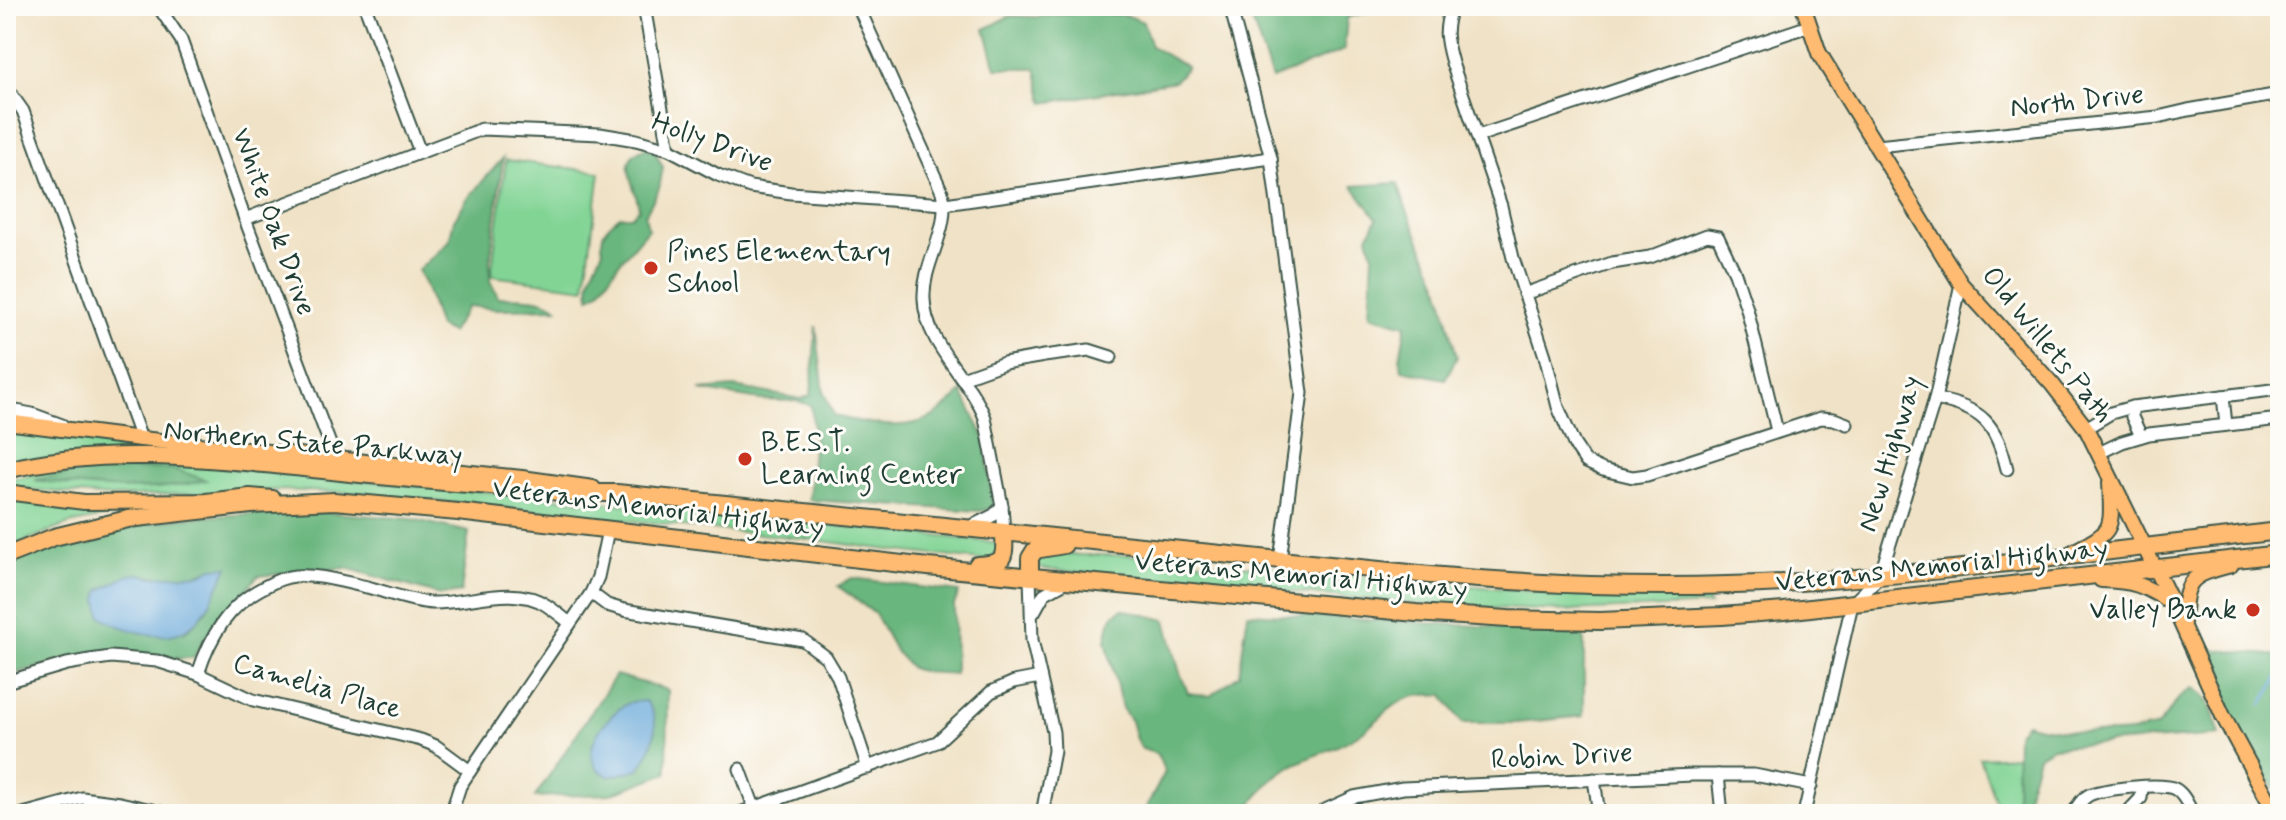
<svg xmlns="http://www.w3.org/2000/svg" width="2286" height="820" font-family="Mynerve,sans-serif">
<rect width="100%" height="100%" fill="#fdfcf7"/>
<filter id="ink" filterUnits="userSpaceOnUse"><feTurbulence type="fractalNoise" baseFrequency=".0125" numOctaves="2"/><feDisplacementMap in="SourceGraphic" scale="16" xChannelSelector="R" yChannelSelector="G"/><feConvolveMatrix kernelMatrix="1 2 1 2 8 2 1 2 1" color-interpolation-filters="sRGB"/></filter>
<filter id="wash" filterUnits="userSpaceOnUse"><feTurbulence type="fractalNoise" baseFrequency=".006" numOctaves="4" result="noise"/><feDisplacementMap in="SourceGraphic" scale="32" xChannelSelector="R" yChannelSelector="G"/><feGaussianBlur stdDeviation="1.8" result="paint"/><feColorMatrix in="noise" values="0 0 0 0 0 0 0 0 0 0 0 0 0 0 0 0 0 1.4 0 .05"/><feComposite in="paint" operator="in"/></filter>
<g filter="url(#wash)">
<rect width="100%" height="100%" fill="#f0e2c6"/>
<g fill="#82d495" stroke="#508864" stroke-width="2">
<path d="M506,160L600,172L585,288L491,276Z"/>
<path d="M6,430L150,447V451L6,467Z"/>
<path d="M159,462L675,509L992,542L1000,546L991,561L897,551L800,538L357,493L280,490L110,497L14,488L6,482V480L84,464Z"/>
<path d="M6,497L119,506L118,514L69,524L6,548Z"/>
<path d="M1050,551L1079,555H1126L1573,595L1705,596L1710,605L1569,611L1440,606L1043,569L1034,565L1035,555Z"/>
<path d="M2017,756L2016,809L1999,811L1980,758Z"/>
</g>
<g fill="#69b67e" stroke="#447a59" stroke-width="2" fill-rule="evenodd">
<path d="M1247,6H1388L1347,18L1344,50L1272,79Z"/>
<path d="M1089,12L1129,16L1143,22L1151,46L1187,67L1175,81L1044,103L1036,68H996L985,29L1010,16L1038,17Z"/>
<path d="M646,148L654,150L663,167L659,189L645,215L648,229L619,263L599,292L590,297C586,281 596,265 603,250C599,233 607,226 620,216H631L639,209C637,186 613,158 646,148Z"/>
<path d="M503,158L490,260V281L498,297C516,298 543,295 557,308L497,309L468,306L451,333L439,327L426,288L418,270L449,242L454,220L467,199Z"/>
<path d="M1398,183L1405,206L1439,285L1457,357L1445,379L1402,370L1400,359L1406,325L1370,315L1373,255L1368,236L1377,219L1353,186Z"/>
<path d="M816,326L824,393L834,416C867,423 908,434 938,413C947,407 954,399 962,392L985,439L993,508L980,511L809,500L814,433L811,405L796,401L760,400L700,390L734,387L801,399L811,395Z"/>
<path d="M112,469H173L206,480C150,494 91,489 35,480L76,472Z"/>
<path d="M307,511L412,519L469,532L461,592L440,595L346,568L258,576L206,636L193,658L148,660L98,651L6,676V562L84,536L180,518ZM212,568C214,604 212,609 184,633L140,574C158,579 196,578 212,568Z"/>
<path d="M852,578L959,592L954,605L955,674L924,672L911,668L896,652L875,614L838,586Z"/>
<path d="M1122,609L1166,620L1179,670L1188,693L1210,696L1239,675L1248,613L1567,631L1584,634V716L1517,723H1462L1443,695C1392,691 1391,715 1353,738C1329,753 1299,758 1276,776C1264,786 1253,802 1244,814H1143L1165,772L1157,754L1142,749L1136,739L1131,721L1122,708L1106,641L1110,622L1114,615Z"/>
<path d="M2207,649L2280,656V798L2241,733L2227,715L2201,655Z"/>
<path d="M616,675L668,690L667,773L611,794L535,797Z"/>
<path d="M2192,688C2209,694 2215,719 2220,735L2053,747L2038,756L2028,792L2026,814H2016L2017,734L2026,723C2047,731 2107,735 2130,732C2139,731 2147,728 2156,727C2169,715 2176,696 2192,688Z"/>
</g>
<g fill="#67a8da" stroke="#437287" stroke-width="2">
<path d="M228,567C208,607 196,646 142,633C127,629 113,625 101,616L98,600L100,590L129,575L140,574L151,577L202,574L212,568Z"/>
<path d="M646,701C663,722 653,750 639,769L609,777C605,774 601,772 598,769C579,748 608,714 627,704C633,701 640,702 646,701Z"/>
</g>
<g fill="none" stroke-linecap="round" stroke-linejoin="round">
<path stroke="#67a8da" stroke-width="3" d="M2262,705L2280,675"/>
</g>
</g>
<g filter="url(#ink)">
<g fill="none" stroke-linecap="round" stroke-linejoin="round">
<g stroke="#3e564a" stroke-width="15">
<g id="minor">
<path d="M158,6L181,40L245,219L336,460"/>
<path d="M365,6L420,152"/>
<path d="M644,6L669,149"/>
<path d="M858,6L942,192C952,229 922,262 924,299C925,345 970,378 985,418L1002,506L1004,532"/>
<path d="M1230,6L1271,158L1302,393L1280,560"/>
<path d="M1451,6C1444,31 1445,38 1452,63L1501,206L1513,258L1545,356L1558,407L1574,444L1586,462L1603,470L1633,477L1647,475L1821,418L1834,419L1847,424"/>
<path d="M6,87L23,111L141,439"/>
<path d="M1478,136L1809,26"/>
<path d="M1877,146L2158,117L2188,110L2280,94"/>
<path d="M245,219L482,129L600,134L636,140L669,149L718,175L750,187L791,193L945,204L1271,158"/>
<path d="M1524,294L1612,263L1650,257L1707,235L1718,237L1735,273L1747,309L1777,431"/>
<path d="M962,378L1004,363L1044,356L1089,350L1111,357"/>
<path d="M2223,396L2226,425"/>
<path d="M1935,399C1983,408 1996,424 2007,469"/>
<path d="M2132,407V417L2141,436"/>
<path d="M6,409L32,414L62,425"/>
<path d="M2086,428L2111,413L2132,407L2280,389"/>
<path d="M2099,453L2122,442L2149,434L2280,419"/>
<path d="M970,527L994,515L1002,506"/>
<path d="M1030,577L1032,640L1053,732L1054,751L1042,814"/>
<path d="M591,593L607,605L624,610L803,640L826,657L838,677L868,768"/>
<path d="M1034,612L1044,594L1067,581"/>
<path d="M198,674C210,636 229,604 266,586C275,581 285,577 295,576C319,574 343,582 367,587C387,592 411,602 432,603C468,604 513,584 546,605C554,610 562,617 570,623"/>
<path d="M6,682L67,664L90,660L111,657L157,661L198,674L253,700L421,740L436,746L470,771"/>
<path d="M740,769L754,807"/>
<path d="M1718,775L1722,814"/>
<path d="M1594,779L1599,814"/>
<path d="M23,814L82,798L120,803L170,814"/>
<path d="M451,814L460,786L470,771L591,593L598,577L608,530"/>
<path d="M737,814L937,742L991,692L1014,682L1040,677"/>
<path d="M1320,814L1325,810L1354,797L1403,788L1693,775H1754L1811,786"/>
<path d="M1804,814L1852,604L1880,576L1935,399L1961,284"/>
<path d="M2073,814C2077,807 2081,799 2089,795C2102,789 2163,782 2175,789C2184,794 2188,805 2193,814"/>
<path d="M2126,814L2141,798L2142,788"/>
</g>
</g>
<g stroke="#3e564a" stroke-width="18">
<g id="major">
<path d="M1803,6L1819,53L1961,284L2052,384L2086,428L2173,605L2223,716L2276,814"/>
<path d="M6,422L141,439L522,478L593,488"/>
<path d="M6,492L84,502L206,501L250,496L273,498"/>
<path d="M2069,554C2115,530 2112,533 2110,482"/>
<path d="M2101,580C2135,581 2143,585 2171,602"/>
<path d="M2183,623C2186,579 2188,576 2231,565"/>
</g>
</g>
<g stroke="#3e564a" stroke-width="20">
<g id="highway">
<path d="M6,470C114,444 223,460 332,471C412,480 493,486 573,493H617L1430,575C1562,587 1696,590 1829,580C1979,569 2130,548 2280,531"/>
<path d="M6,556L54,537L128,519L251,505L334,501L458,512L928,567L1416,613L1508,619L1600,621L1722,616L1784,611L2280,554"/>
<path d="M977,565C1006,564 1005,558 1004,532"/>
<path d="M1030,577V558L1035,550L1064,545"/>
</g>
</g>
<use href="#minor" stroke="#fff" stroke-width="11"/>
<use href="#major" stroke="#ffbb71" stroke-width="14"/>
<use href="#highway" stroke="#ffbb71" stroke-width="16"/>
</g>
</g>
<g fill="#c8321e" stroke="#fdfcf7" stroke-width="3">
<circle cx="651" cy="268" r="8"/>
<circle cx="745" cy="459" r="8"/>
<circle cx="2253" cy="610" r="8"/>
</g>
<g text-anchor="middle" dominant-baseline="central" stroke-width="6" stroke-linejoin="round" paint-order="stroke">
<g font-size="28" fill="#1f3d34" stroke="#fdfcf7">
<text transform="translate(2077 102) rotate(-6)">North Drive</text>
<text transform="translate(712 143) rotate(20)">Holly Drive</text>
<text transform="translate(273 222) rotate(70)">White Oak Drive</text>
<text transform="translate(2047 345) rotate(51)">Old Willets Path</text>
<text transform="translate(313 444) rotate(5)">Northern State Parkway</text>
<text transform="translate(1891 454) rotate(-73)">New Highway</text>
<text transform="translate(658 509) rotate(7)">Veterans Memorial Highway</text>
<text transform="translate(1942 566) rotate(-6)">Veterans Memorial Highway</text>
<text transform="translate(1301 576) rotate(5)">Veterans Memorial Highway</text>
<text transform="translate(317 687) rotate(16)">Camelia Place</text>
<text transform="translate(1562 757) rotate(-3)">Robin Drive</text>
</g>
<g font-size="28" fill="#1f3d34" stroke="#fdfcf7" text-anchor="start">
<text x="667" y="252">Pines Elementary<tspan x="667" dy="32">School</tspan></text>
<text x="761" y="443">B.E.S.T.<tspan x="761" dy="32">Learning Center</tspan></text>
<text x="2237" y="610" text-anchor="end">Valley Bank</text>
</g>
</g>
<rect width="2286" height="820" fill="none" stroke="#fdfcf7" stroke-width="32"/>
</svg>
